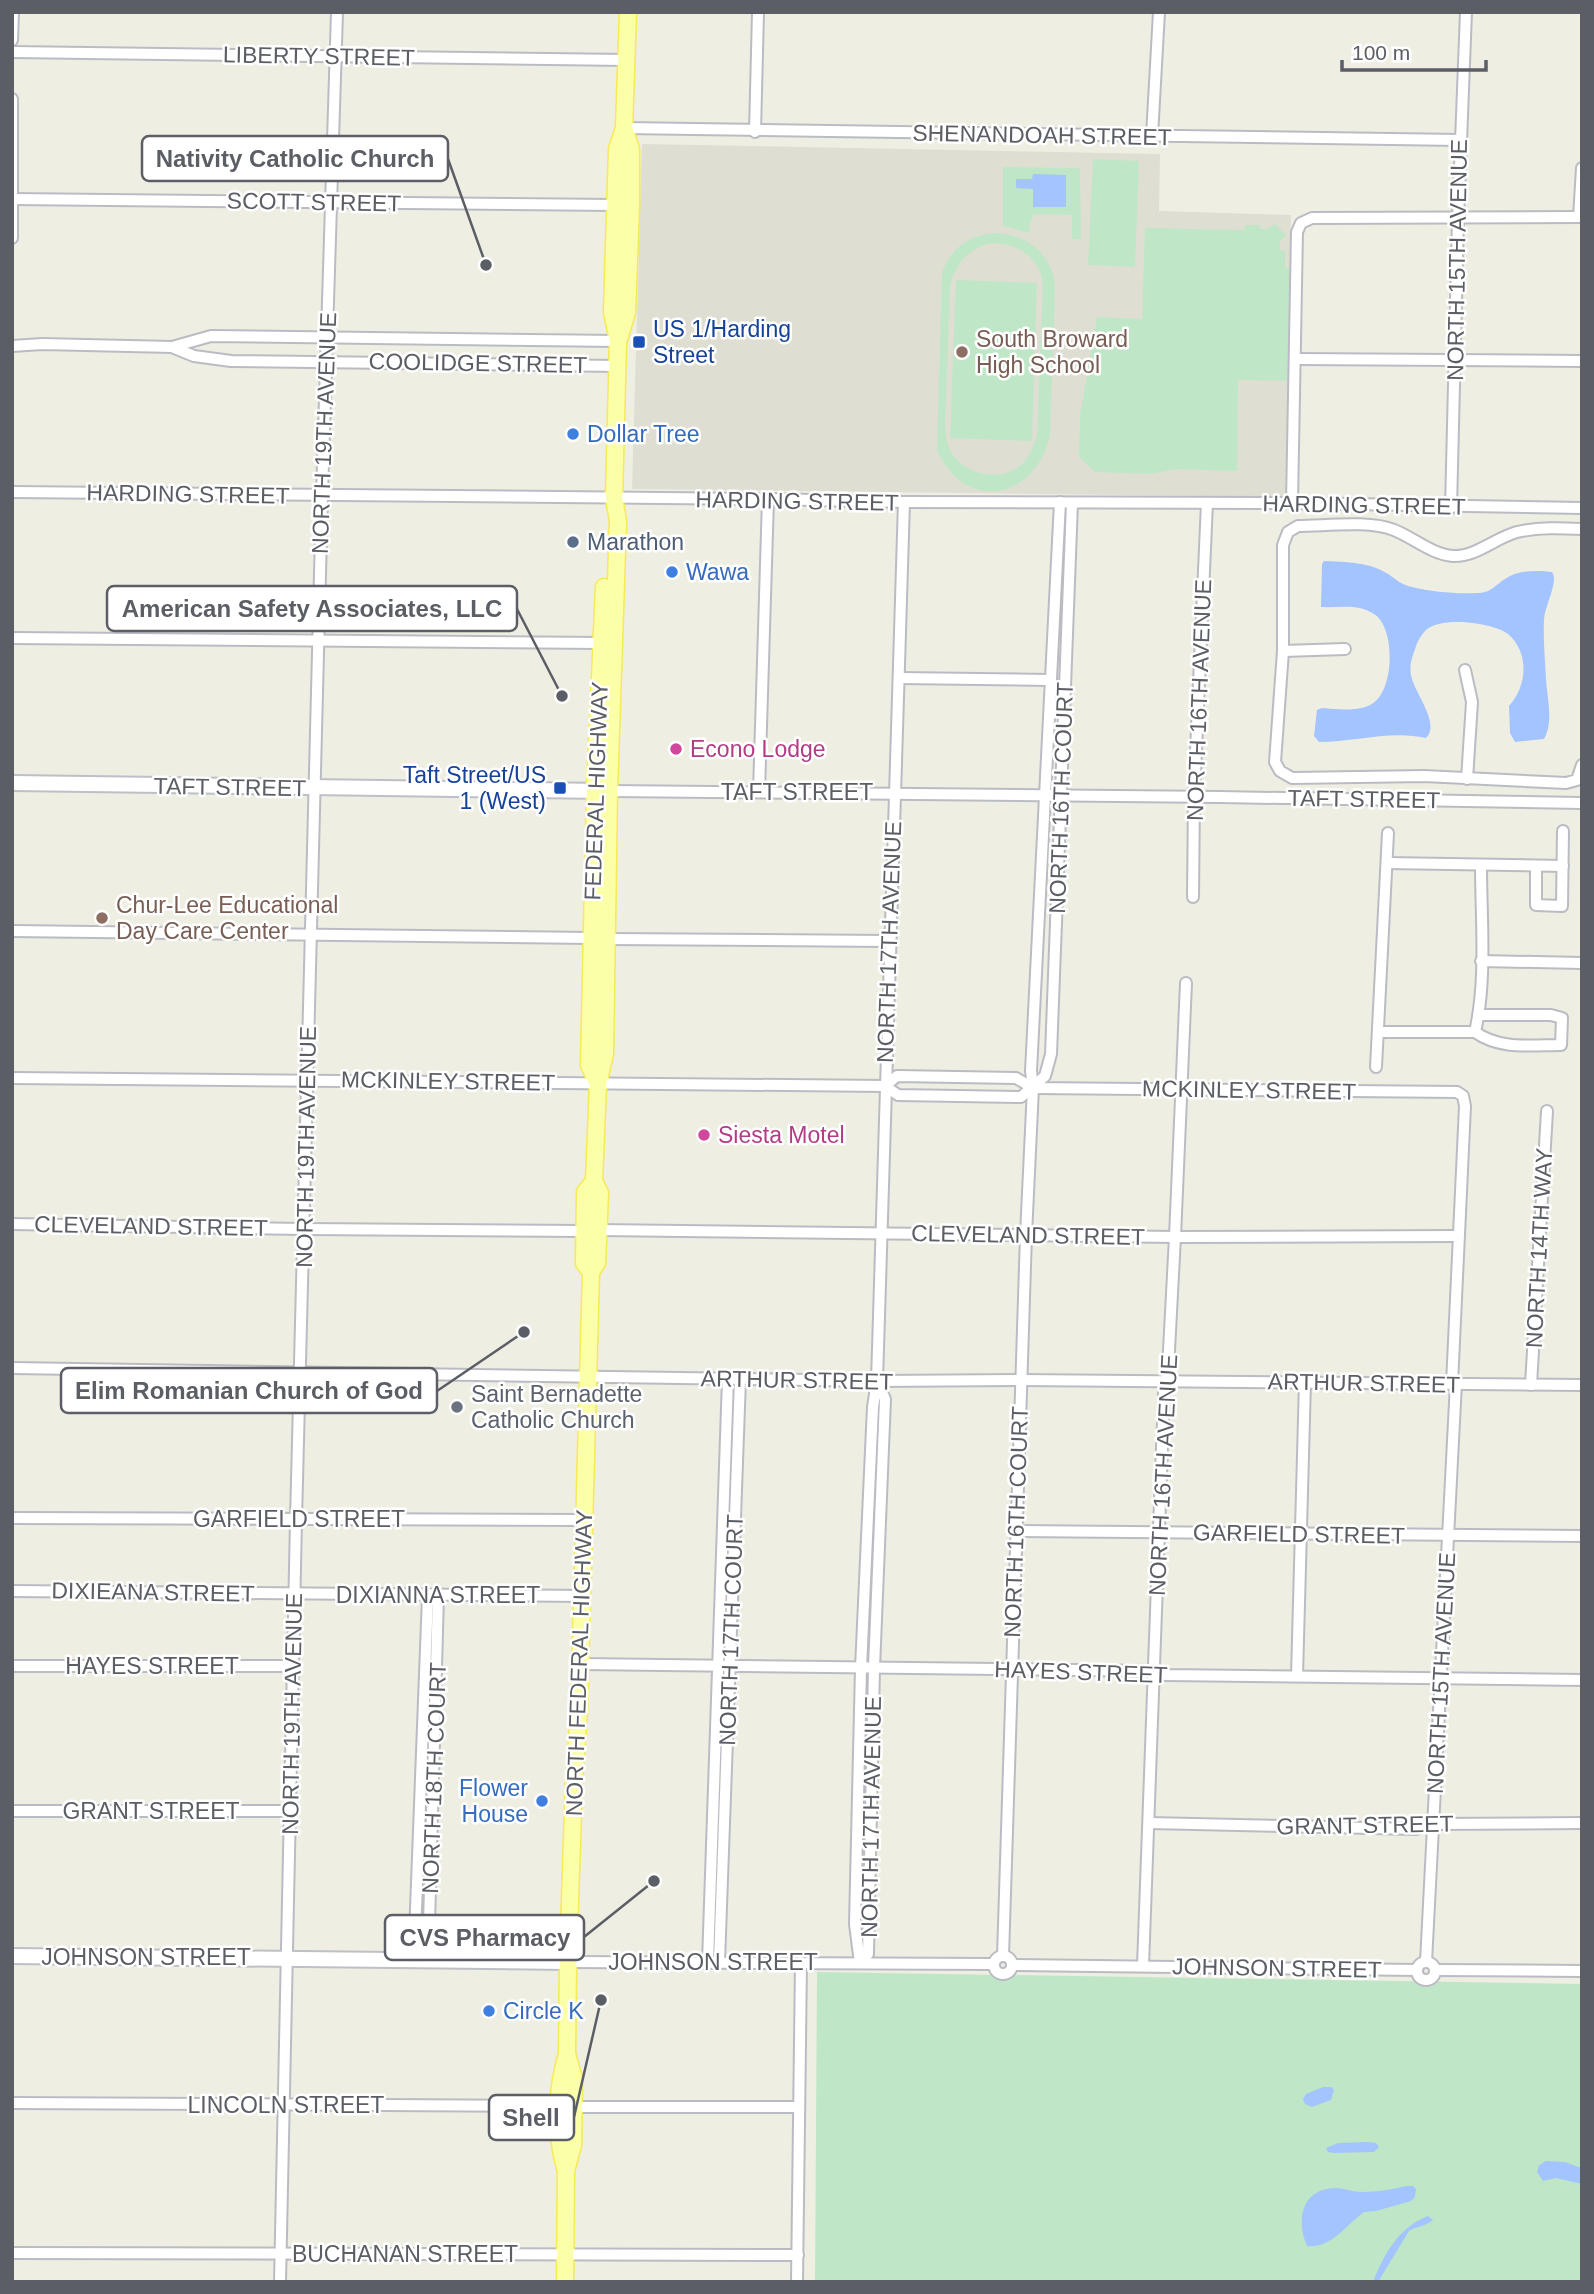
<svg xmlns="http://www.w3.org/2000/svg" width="1594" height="2294" font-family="Arial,sans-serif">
<rect width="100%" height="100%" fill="#efeee3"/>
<path fill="#dfded2" d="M642,144L1160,154L1159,211L1291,215L1286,497L632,489Z"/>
<g fill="#bfe7c7" fill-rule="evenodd">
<path d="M1093,159L1139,161L1135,267L1088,265Z"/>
<path d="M1003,167L1080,168L1081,239H1072V215L1033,214L1032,221L1030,222L1029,233L1003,226Z"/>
<path d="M1275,224L1286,235L1280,241V250L1285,251V268H1290V381L1238,380L1237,471L1177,469L1151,474L1095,472L1079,457L1080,415L1097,317L1142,319L1145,228L1244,230L1245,225H1259L1260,229H1267Z"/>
<path d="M997,233C1028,235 1053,255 1055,287L1050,436C1034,502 964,512 937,450L942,273C950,247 972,234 997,233ZM987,244C1014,241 1041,256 1043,286L1037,436C1033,446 1030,457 1022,464C1001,483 965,475 951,452C946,443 946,435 945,425L950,286C955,265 966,251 987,244Z"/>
<path d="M956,280L1037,283L1032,441L950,438Z"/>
<path d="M817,1972L1582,1984V2282H815Z"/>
</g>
<g fill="#a3c4ff">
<path d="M1033,174L1066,175V207H1033V189L1016,188V179H1032Z"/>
<path d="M1324,561C1346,562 1370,562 1388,574C1396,579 1401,585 1412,587C1432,592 1456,594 1477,593C1491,593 1494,586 1505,579C1517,570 1538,570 1552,572C1559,581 1545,605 1544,619C1543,639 1545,659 1546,679C1547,699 1554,721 1544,739L1515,742L1510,733L1509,706C1527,686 1530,653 1508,634C1493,622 1440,616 1426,630C1421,635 1417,642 1415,649C1412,658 1409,665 1411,675C1414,693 1441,723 1426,738C1390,730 1355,742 1319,742L1314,736L1317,710L1322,708C1337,709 1356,712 1370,705C1395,694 1396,627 1374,614C1357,603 1340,608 1321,607L1322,564Z"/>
<path d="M1323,2087H1331L1334,2090L1331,2100L1312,2107L1305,2104L1303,2099L1306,2094Z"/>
<path d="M1367,2142L1376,2143L1379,2147L1374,2152L1334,2153L1328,2152L1326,2148L1338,2143Z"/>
<path d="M1546,2161L1565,2162L1581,2168L1582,2184L1556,2178L1543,2181L1537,2172L1539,2165Z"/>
<path d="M1407,2186H1413L1416,2189L1415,2197L1411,2201L1376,2211L1364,2212C1346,2225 1331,2249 1307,2246C1296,2220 1301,2189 1335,2188C1344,2188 1353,2192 1362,2192C1377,2192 1393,2189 1407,2186Z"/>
<path d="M1428,2216L1433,2220C1427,2226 1417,2226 1409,2231L1378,2282H1373C1384,2254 1399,2227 1428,2216Z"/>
</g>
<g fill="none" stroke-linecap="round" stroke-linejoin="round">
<g stroke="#bbbcc3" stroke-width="14">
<g id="street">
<path d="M12,40L13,12"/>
<path d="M12,52L627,60"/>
<path d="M12,99V238"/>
<path d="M624,128L1460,140"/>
<path d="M755,132L758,12"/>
<path d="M1152,136L1159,12"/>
<path d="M12,199L615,205"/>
<path d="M1579,217L1582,168"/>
<path d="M12,346L42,344L172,347L211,336L618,341"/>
<path d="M172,347L194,356L231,361L617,366"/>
<path d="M1296,359L1582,361"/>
<path d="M12,492L768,499L904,502L1292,503L1582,508"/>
<path d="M1292,503L1297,232L1301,223L1312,218L1582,217"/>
<path d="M1451,508L1458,219L1466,12"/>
<path d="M1582,529C1561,528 1538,527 1517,532C1495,538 1476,557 1453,556C1431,554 1414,538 1394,530C1369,520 1325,526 1298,526L1288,532L1283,545V651L1275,762L1280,771L1292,778L1424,776L1566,783L1577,780L1582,765"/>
<path d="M12,638L602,643"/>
<path d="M1283,651L1345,649"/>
<path d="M1465,670L1472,702L1467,779"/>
<path d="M899,678L1050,680"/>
<path d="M609,791L1219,797L1582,803"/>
<path d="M759,792L768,499"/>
<path d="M1387,863L1563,866"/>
<path d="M1536,866V905L1562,906L1563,831"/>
<path d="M1193,897L1194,796L1207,503"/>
<path d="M12,931L591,938"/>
<path d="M607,939L889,941"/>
<path d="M1481,961L1582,963"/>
<path d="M1378,1032H1475"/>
<path d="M1475,1032C1500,1050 1531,1045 1561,1045L1562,1018L1551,1015H1479"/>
<path d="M1475,1032C1487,979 1481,920 1481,865"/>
<path d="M1376,1067L1388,833"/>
<path d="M12,1078L885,1086L898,1095L1021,1097L1045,1076L1051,1054L1072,503"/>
<path d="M885,1086L897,1076L1016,1078L1033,1088L1457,1092L1463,1096L1465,1106L1452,1384"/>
<path d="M12,1224L304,1229L584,1231"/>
<path d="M599,1230L1175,1237L1458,1236"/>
<path d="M12,1368L877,1381L1021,1380L1582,1385"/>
<path d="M1531,1385L1547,1111"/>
<path d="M12,1518L585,1520"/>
<path d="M1016,1531L1582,1536"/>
<path d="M12,1591L582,1596"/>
<path d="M581,1664L1156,1671L1166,1675L1582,1680"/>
<path d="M12,1666H293"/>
<path d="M1297,1676L1305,1382"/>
<path d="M12,1811H289"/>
<path d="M1149,1823L1416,1829L1433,1824L1582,1823"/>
<circle cx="1003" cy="1965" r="9"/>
<path d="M1003,1956L1026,1235L1033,1088L1031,1071L1060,502"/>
<path d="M414,1961L428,1596"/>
<path d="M428,1961L438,1595"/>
<circle cx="1426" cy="1971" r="9"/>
<path d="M568,1962L993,1964"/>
<path d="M708,1962L728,1379"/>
<path d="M719,1962L740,1379"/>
<path d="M1426,1962L1456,1383"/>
<path d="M860,1963L855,1924L861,1668L873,1407L877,1381L904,502"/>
<path d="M860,1963L868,1954L874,1668L885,1399L877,1382"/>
<path d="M1012,1965L1417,1970"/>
<path d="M1143,1966L1164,1393L1168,1369L1175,1237L1186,983"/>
<path d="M1435,1970L1582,1971"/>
<path d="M12,2103L559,2106"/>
<path d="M573,2107H799"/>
<path d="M12,2253L798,2255"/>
<path d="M280,2282L296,1520L322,495L337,12"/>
<path d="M797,2282L801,1962"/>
</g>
</g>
<g stroke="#bebfc7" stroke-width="18">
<g id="secondary">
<path d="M12,783L606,791"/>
<path d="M12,1956L568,1962"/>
</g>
</g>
<g stroke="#f6ea55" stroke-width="19">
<g id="primary">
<path d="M619,339L627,312L631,205V149L624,128"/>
<path d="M598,1084L589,1065L590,1022L595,791L604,587"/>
<path d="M591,1272L597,1263L600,1193L594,1181L598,1084L605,1054L609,791L618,521L614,498L618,341L612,312L617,149L624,128L628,12"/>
<path d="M591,1272L584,1263L585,1192L594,1181"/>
<path d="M565,2168C555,2132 556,2091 567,2054"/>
<path d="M565,2282L566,2171L573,2145L574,2079L567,2054L568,1962L574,1780L579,1712L591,1272"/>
</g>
</g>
<use href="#street" stroke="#fff" stroke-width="10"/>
<use href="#secondary" stroke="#fff" stroke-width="14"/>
<use href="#primary" stroke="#fbffa8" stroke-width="16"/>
</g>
<g fill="#1a4fb4" stroke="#fff" stroke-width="2.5">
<rect x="632" y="335" width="14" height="14" rx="3.5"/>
<rect x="553" y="781" width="14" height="14" rx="3.5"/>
</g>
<g fill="#8d6e63" stroke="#fff" stroke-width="2.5">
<circle cx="962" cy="352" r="7"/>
<circle cx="102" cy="918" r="7"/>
</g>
<g fill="#3f7fe0" stroke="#fff" stroke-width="2.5">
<circle cx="573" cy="434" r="7"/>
<circle cx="672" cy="572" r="7"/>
<circle cx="542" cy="1801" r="7"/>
<circle cx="489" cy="2011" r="7"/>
</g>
<circle fill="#5c6f8a" stroke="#fff" stroke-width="2.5" cx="573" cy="542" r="7"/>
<g fill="#d1479c" stroke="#fff" stroke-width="2.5">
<circle cx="676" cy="749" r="7"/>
<circle cx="704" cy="1135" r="7"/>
</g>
<circle fill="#6b7280" stroke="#fff" stroke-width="2.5" cx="457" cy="1407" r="7"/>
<g text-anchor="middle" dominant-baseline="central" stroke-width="5" stroke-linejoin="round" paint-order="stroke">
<g font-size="23" fill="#5b5e65" stroke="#fff">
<text transform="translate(319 56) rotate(1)">LIBERTY STREET</text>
<text transform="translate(1042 135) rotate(1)">SHENANDOAH STREET</text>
<text transform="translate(314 202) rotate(1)">SCOTT STREET</text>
<text transform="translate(1457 260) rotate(-89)">NORTH 15TH AVENUE</text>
<text transform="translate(478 363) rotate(1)">COOLIDGE STREET</text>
<text transform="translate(324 433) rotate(-88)">NORTH 19TH AVENUE</text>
<text transform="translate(188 494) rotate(1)">HARDING STREET</text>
<text transform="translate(797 501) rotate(1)">HARDING STREET</text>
<text transform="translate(1364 505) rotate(1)">HARDING STREET</text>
<text transform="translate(1199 700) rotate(-88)">NORTH 16TH AVENUE</text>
<text transform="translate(230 787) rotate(1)">TAFT STREET</text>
<text transform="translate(596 791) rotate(-88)">FEDERAL HIGHWAY</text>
<text x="797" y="792">TAFT STREET</text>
<text transform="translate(1061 798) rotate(-88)">NORTH 16TH COURT</text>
<text transform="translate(1364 799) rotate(1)">TAFT STREET</text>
<text transform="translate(889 942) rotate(-88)">NORTH 17TH AVENUE</text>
<text transform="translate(448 1081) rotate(1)">MCKINLEY STREET</text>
<text transform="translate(1249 1090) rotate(1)">MCKINLEY STREET</text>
<text transform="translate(306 1147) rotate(-89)">NORTH 19TH AVENUE</text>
<text transform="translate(151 1226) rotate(1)">CLEVELAND STREET</text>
<text transform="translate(1028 1235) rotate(1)">CLEVELAND STREET</text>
<text transform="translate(1539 1248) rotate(-87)">NORTH 14TH WAY</text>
<text transform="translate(797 1380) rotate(1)">ARTHUR STREET</text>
<text transform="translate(1364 1383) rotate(1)">ARTHUR STREET</text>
<text transform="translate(1163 1475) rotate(-87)">NORTH 16TH AVENUE</text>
<text x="299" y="1519">GARFIELD STREET</text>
<text transform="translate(1016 1522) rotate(-88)">NORTH 16TH COURT</text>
<text transform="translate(1299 1534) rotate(1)">GARFIELD STREET</text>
<text transform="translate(153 1592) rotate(1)">DIXIEANA STREET</text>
<text x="438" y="1595">DIXIANNA STREET</text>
<text transform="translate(731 1630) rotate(-88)">NORTH 17TH COURT</text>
<text transform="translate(579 1663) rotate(-88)">NORTH FEDERAL HIGHWAY</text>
<text x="152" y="1666">HAYES STREET</text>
<text transform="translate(1081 1672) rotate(2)">HAYES STREET</text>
<text transform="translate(1441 1673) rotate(-87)">NORTH 15TH AVENUE</text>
<text transform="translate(292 1714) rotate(-89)">NORTH 19TH AVENUE</text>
<text transform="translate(434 1778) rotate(-88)">NORTH 18TH COURT</text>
<text x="151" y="1811">GRANT STREET</text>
<text transform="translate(871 1817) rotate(-89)">NORTH 17TH AVENUE</text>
<text transform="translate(1365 1825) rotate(-1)">GRANT STREET</text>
<text x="146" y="1957">JOHNSON STREET</text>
<text x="713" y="1962">JOHNSON STREET</text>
<text transform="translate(1277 1968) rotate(1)">JOHNSON STREET</text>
<text x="286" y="2105">LINCOLN STREET</text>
<text x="405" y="2254">BUCHANAN STREET</text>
</g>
<g font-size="23" fill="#164399" stroke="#fff" text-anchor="start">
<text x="653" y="329">US 1/Harding<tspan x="653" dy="26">Street</tspan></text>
<text x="546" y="775" text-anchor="end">Taft Street/US<tspan x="546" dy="26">1 (West)</tspan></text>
</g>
<g font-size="23" fill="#785e54" stroke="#fff" text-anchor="start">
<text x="976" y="339">South Broward<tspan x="976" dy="26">High School</tspan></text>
<text x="116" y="905">Chur-Lee Educational<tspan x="116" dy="26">Day Care Center</tspan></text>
</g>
<g font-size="23" fill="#366cbe" stroke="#fff" text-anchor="start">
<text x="587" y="434">Dollar Tree</text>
<text x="686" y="572">Wawa</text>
<text x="528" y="1788" text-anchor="end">Flower<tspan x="528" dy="26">House</tspan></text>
<text x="503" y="2011">Circle K</text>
</g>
<g font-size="23" fill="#4e5e75" stroke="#fff" text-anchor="start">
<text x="587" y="542">Marathon</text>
</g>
<g font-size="23" fill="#b23c85" stroke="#fff" text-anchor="start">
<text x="690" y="749">Econo Lodge</text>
<text x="718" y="1135">Siesta Motel</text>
</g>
<g font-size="23" fill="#5b616d" stroke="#fff" text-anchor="start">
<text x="471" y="1394">Saint Bernadette<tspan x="471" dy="26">Catholic Church</tspan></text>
</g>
</g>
<path fill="none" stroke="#5b5e65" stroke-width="2.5" d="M486 265L448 159M562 696L517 609M524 1332L437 1391M654 1881L584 1937M601 2000L574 2117"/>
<g fill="#5b5e65" stroke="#fff" stroke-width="2.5">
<circle cx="486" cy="265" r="7"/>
<circle cx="562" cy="696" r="7"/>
<circle cx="524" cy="1332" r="7"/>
<circle cx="654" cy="1881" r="7"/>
<circle cx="601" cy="2000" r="7"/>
</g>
<g fill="#fff" stroke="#5b5e65" stroke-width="2.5">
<rect x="142" y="136" width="306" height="45" rx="7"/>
<rect x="107" y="586" width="410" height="45" rx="7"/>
<rect x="61" y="1368" width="376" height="45" rx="7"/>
<rect x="385" y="1915" width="199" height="45" rx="7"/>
<rect x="489" y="2095" width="85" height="45" rx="7"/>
</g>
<g font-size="24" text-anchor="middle" font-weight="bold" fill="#5b5e65">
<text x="295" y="167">Nativity Catholic Church</text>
<text x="312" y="617">American Safety Associates, LLC</text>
<text x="249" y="1399">Elim Romanian Church of God</text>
<text x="485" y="1946">CVS Pharmacy</text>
<text x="531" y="2126">Shell</text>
</g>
<rect width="1594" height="2294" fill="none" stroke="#5b5e65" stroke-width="28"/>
<path d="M1342 60v10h144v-10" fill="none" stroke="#5b5e65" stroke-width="3.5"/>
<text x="1352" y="60" font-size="21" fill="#5b5e65" stroke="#ffffff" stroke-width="5" paint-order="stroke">100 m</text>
</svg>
